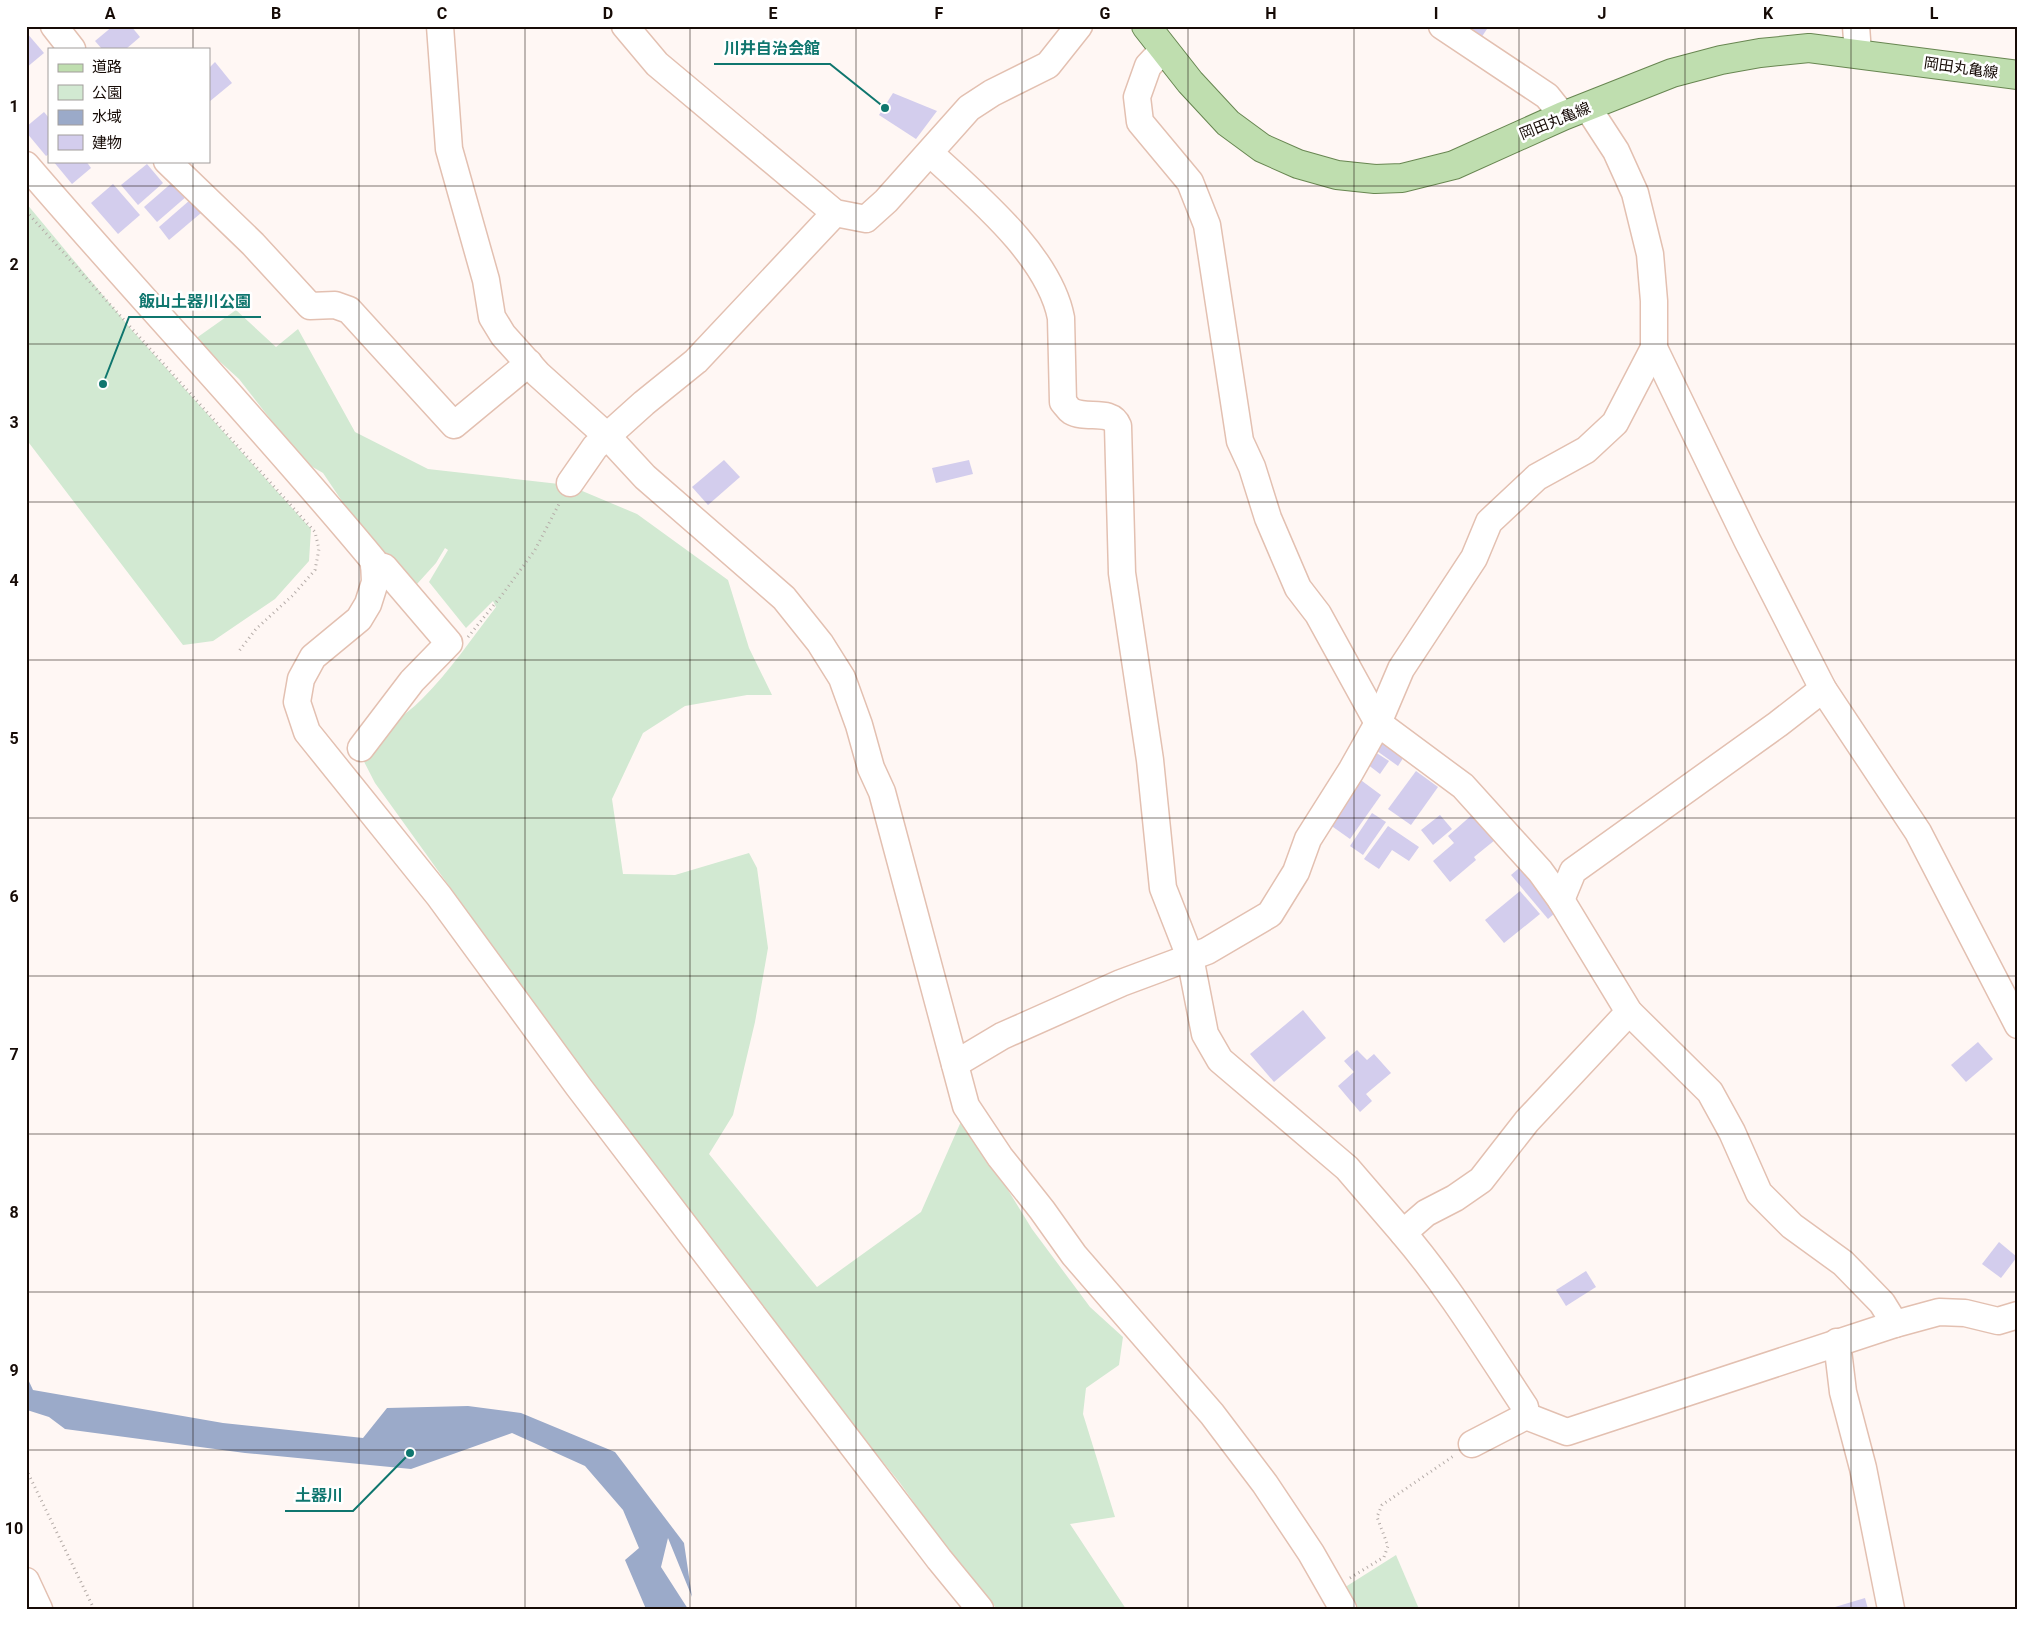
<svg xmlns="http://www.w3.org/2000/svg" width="2044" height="1635" font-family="Roboto,'Noto Sans JP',sans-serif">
<rect width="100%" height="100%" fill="#fff7f4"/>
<g fill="#d2e9d2">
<path d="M26,203L131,329L311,529L309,561L275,599L213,641L183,645L26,439Z"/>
<path d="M236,310L276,347L298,329L355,432L428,469L568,485L637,514L728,580L749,648L772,695H747L685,706L643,733L612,799L623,874L675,875L749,853L757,868L768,948L755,1022L733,1115L709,1154L817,1287L921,1212L963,1117L1032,1229L1090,1307L1123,1337L1119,1365L1086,1388L1083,1414L1115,1517L1070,1524L1126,1609H997L950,1553L900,1483L711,1250L375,783L356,746C378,732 403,718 422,699C450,671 472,638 496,607L493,601L466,628L429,582L448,550L445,548L436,563L417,584L382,559L361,535L346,507L323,473L304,462L239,379L195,339Z"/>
<path d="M1396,1555L1419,1609H1348L1339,1591Z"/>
</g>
<path fill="#9baac9" d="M26,1375L33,1390L223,1423L363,1438L387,1408L468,1406L521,1413L615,1452L684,1543L692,1597L668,1538L661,1567L688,1609H646L625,1560L639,1548L623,1510L585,1466L512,1433L411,1469L245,1453L65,1429L49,1417L27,1410Z"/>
<g fill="#d3cded">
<path d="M113,26H131L140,37L126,49H102L95,41Z"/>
<path d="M1464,26H1489L1481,38Z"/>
<path d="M26,32L44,53L26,68Z"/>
<path d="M215,62L232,83L209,102V68Z"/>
<path d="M893,93L937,111L916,139L879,115Z"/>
<path d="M44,112L49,118V154L46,156L26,132V127Z"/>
<path d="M53,161H86L91,168L72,184Z"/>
<path d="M147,164L163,183L138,205L121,185Z"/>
<path d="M174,181L187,196L157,222L144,207Z"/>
<path d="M113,184L140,215L118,234L91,203Z"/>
<path d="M190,200L201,213L169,240L159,227Z"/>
<path d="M724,460L740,477L708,505L692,487Z"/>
<path d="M969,460L973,474L936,483L932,468Z"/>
<path d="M1386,738L1407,752L1398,766L1377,751Z"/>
<path d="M1375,752L1389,761L1380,774L1367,764Z"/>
<path d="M1416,771L1438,787L1411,825L1388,809Z"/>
<path d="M1358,778L1381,795L1350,839L1326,822Z"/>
<path d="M1372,813L1386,822L1363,855L1350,846Z"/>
<path d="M1473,814L1495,840L1474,857L1476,860L1450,882L1433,861L1454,843L1448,836Z"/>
<path d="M1440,815L1452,829L1433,845L1421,830Z"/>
<path d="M1388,826L1419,847L1409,861L1392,850L1379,869L1364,859Z"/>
<path d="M1525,863L1562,907L1548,919L1511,875Z"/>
<path d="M1520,891L1540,914L1504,943L1485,920Z"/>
<path d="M1303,1010L1326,1038L1274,1082L1250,1054Z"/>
<path d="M1978,1042L1993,1059L1966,1082L1951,1065Z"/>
<path d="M1357,1050L1367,1060L1374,1054L1391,1073L1366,1094L1372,1101L1360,1112L1338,1086L1354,1072L1344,1061Z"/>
<path d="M1999,1242L2017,1257L2001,1278L1982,1264Z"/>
<path d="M1586,1271L1596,1287L1566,1306L1556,1290Z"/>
<path d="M1865,1598L1868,1609H1835V1607Z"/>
</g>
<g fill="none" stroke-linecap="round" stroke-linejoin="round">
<g stroke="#e3c0b1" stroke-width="29">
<g id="minor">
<path d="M54,26L72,49"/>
<path d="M440,26L449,149L486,280L492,317L503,335L538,374L608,437L645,477L784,598L820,643L842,678L859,725L871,768L882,792L966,1106L1000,1157L1042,1210L1074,1255L1212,1414L1265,1484L1311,1553L1343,1609"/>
<path d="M625,26L657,64L835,213L866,219L886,201L969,108L992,93L1048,65L1079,26"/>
<path d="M1442,26L1547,96L1563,116"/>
<path d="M1856,26L1858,53"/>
<path d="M1163,50L1148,66L1137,97L1140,122L1190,182L1207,225L1240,441L1252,467L1268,518L1298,588L1318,614L1378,723L1463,786L1540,871L1561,900L1629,1012L1710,1092L1732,1132L1759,1193L1792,1226L1843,1263L1882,1303L1895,1324"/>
<path d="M1588,108L1616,151L1635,193L1650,254L1654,301V348L1747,540L1823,689L1918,832L2018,1025"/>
<path d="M930,153C975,195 1049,255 1061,318L1063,402C1066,405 1068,409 1071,411C1086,420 1111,408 1118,426L1122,573L1150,760L1163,888L1190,957L1205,1034L1220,1060L1347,1168L1403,1233"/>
<path d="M167,161L253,244L310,306L335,305L349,310L454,425L529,363"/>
<path d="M26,165C141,299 262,426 374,561L375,582L368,604L359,619L313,657L301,679L297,702L307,732L439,896L578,1086L939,1559L980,1609"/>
<path d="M570,483L595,447L644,403L696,361L835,213"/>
<path d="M361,748L412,681L449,643L384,567L374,565"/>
<path d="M1561,900L1573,871L1778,724L1823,689"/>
<path d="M955,1064L1002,1036L1121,983L1207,951L1270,914L1296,872L1308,839L1351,771L1378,723L1401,669L1474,558L1489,522L1537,477L1586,450L1615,423L1654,348"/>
<path d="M1837,1342L1843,1392L1863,1468L1891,1609"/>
<path d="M1526,1416L1525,1407C1486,1348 1449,1287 1403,1233L1426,1213L1455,1198L1481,1180L1527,1121L1629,1012"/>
<path d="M1472,1444L1526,1416L1567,1432L1895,1324L1939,1312L1965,1313L1998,1321L2018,1315"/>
<path d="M26,1581L39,1609"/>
</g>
</g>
<g stroke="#688651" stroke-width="30">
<path id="major" d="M1146,26L1190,82L1228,123L1262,148L1298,164L1337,175L1375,179L1402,178L1454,165L1563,116L1672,73L1721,60L1760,53L1809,48L2018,75"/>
</g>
<g stroke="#b5aca8" stroke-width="3" stroke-dasharray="1 4" stroke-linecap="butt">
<path d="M26,211L315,532L319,549L315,570L292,596L256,629L239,651"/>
<path d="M468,637L502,595L535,550L560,502"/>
<path d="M26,1469L94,1609"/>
<path d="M1350,1578L1384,1557L1388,1546L1377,1517L1382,1505L1455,1455"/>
</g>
<use href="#minor" stroke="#fff" stroke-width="26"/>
<use href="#major" stroke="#bfdeaf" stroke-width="28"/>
</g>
<path fill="none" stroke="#160b06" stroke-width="1" stroke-opacity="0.55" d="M193,26V49M359,26V1609M525,26V1609M690,26V1609M856,26V1609M1022,26V1609M1188,26V1609M1354,26V1609M1519,26V1609M1685,26V1609M1851,26V1609M193,161V1609M26,186H2018M26,344H2018M26,502H2018M26,660H2018M26,818H2018M26,976H2018M26,1134H2018M26,1292H2018M26,1450H2018"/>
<g text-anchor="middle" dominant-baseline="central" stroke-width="5" stroke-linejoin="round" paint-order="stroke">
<g font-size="15" fill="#160b06" stroke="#fff">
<text transform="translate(1961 68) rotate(8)">岡田丸亀線</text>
<text transform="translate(1555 121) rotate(-22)">岡田丸亀線</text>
</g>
</g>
<path fill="none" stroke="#0f766e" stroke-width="2" d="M885 108L830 64H714M103 384L129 317H261M410 1453L353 1511H285"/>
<g fill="#0f766e" stroke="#fff" stroke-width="2">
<circle cx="885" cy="108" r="5"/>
<circle cx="103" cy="384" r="5"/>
<circle cx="410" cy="1453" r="5"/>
</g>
<g font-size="16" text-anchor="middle" font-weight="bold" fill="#0f766e" stroke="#fff" stroke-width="5" stroke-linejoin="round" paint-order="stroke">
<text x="772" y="54">川井自治会館</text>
<text x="195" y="307">飯山土器川公園</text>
<text x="319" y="1501">土器川</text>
</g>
<rect width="2044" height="1635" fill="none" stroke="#ffffff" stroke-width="55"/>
<rect x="48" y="48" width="162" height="115" fill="#ffffff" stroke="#a29d9b"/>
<rect x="58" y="64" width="25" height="8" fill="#bfdeaf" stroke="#a29d9b"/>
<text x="92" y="72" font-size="15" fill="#160b06">道路</text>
<rect x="58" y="85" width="25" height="15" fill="#d2e9d2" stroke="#a29d9b"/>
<text x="92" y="98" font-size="15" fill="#160b06">公園</text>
<rect x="58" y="110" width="25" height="15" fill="#9baac9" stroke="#a29d9b"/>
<text x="92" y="122" font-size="15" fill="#160b06">水域</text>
<rect x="58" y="135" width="25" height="15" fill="#d3cded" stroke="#a29d9b"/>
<text x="92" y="148" font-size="15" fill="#160b06">建物</text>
<rect x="28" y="28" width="1988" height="1580" fill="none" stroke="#160b06" stroke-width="2"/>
<g font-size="16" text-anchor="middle" font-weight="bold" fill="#160b06">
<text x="110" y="19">A</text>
<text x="276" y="19">B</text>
<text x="442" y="19">C</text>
<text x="608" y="19">D</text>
<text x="773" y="19">E</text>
<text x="939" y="19">F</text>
<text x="1105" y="19">G</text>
<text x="1271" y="19">H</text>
<text x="1436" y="19">I</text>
<text x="1602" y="19">J</text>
<text x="1768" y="19">K</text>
<text x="1934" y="19">L</text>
<text x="14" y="112">1</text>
<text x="14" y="270">2</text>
<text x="14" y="428">3</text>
<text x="14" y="586">4</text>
<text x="14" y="744">5</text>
<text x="14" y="902">6</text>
<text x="14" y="1060">7</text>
<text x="14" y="1218">8</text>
<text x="14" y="1376">9</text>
<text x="14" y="1534">10</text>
</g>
</svg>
